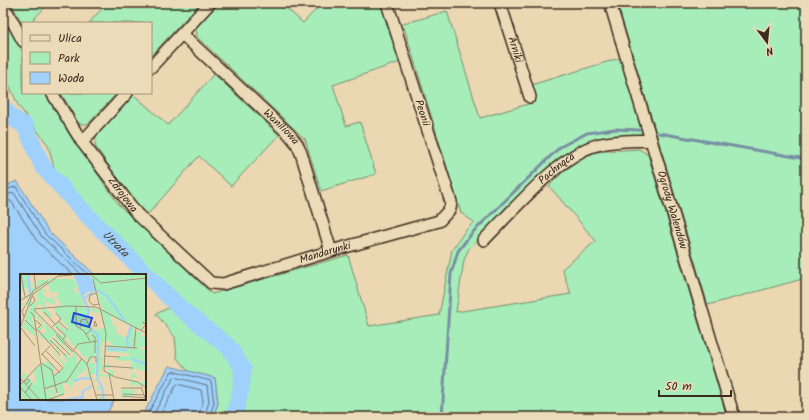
<svg xmlns="http://www.w3.org/2000/svg" width="809" height="420" font-family="Kalam,sans-serif">
<rect width="100%" height="100%" fill="#ebd7b2"/>
<filter id="ink" filterUnits="userSpaceOnUse"><feTurbulence type="fractalNoise" baseFrequency=".025" numOctaves="2"/><feDisplacementMap in="SourceGraphic" scale="8" xChannelSelector="R" yChannelSelector="G"/><feConvolveMatrix kernelMatrix="1 2 1 2 8 2 1 2 1" color-interpolation-filters="sRGB"/></filter>
<g filter="url(#ink)">
<g fill="#a7edb9" stroke="#718c6c">
<path d="M11,3H49L30,23H23V25Z"/>
<path d="M107,3H200L151,56V23H89Z"/>
<path d="M219,3H281L303,23L322,3H382L400,62L333,85L346,126L360,122L376,174L321,191L305,139L197,37L196,28Z"/>
<path d="M617,3H798L806,7V278L708,305Z"/>
<path d="M447,11L480,118L535,102L531,85L620,58L643,136L589,141L569,153L524,192L468,250L464,260L456,312L571,294L562,269L596,241L549,186L565,170L595,152L639,149L648,155L727,417H213L218,403L215,378L188,371L177,358L175,337L156,314L180,302L161,281L148,273L136,256L115,239L55,171L48,145L18,105L3,71V17L23,52V93H46L69,133L119,205L212,294L348,255L369,326L439,315L452,250L465,231L474,222L461,213L403,24Z"/>
<path d="M214,74L279,135L231,186L199,156L148,214L130,196L95,146L96,136L134,95L168,125Z"/>
<path d="M61,93H117L88,124H79Z"/>
</g>
<g fill="#9fd1fc" stroke="#778ea3">
<path d="M3,134L5,138L6,165L3,166Z"/>
<path d="M17,181L49,232L95,275H21V399H115L107,413L106,417H3V187Z"/>
<path d="M169,366L215,378L218,403L213,417H142Z"/>
</g>
<g fill="none" stroke-linecap="round" stroke-linejoin="round">
<g stroke="#636d77" stroke-width="1">
<path d="M3,190L16,187L45,234L89,275"/>
<path d="M3,195L14,193L42,237L82,275"/>
<path d="M3,201H11L37,241L73,275"/>
<path d="M146,417L172,371L211,381L214,403L209,417"/>
<path d="M152,417L174,377L207,385L209,402L204,417"/>
<path d="M159,417L177,384L201,390L203,401L198,417"/>
</g>
<g stroke="#778ea3" stroke-width="3">
<path d="M659,133L806,159"/>
<path d="M442,417L451,274L458,251L472,233L560,147L587,133L615,129L639,130"/>
</g>
<path stroke="#9fd1fc" stroke-width="17" id="s1" d="M3,107L11,117L25,126L43,167L84,212L182,310L229,347L243,369L241,389L234,417"/>
<g stroke="#3b2a1e" stroke-width="14">
<g id="minor">
<path id="s2" d="M500,3L530,97"/>
<path id="s3" d="M610,3L734,417"/>
<path d="M3,4L23,41"/>
<path id="s4" d="M182,34L289,134L297,144L301,153L331,251"/>
<path d="M151,67L210,3"/>
<path id="s5" d="M52,93L82,142L137,214L211,283L223,284L331,251L439,221L450,209L451,202L387,3"/>
<path d="M82,142L127,93"/>
<path id="s6" d="M484,240C511,213 560,154 597,145C614,140 634,141 651,140"/>
</g>
</g>
<use href="#minor" stroke="#ecdbb8" stroke-width="11"/>
</g>
</g>
<g text-anchor="middle" dominant-baseline="central" stroke-width="3.5" stroke-linejoin="round" paint-order="stroke">
<g font-size="11" fill="#3b2a1e" stroke="#ecdbb8">
<text stroke="none"><textPath href="#s2" startOffset="49">Arniki</textPath></text>
<text transform="translate(422 113) rotate(72)">Peonii</text>
<text stroke="none"><textPath href="#s4" startOffset="136">Waniliowa</textPath></text>
<text stroke="none"><textPath href="#s6" startOffset="102">Pachnąca</textPath></text>
<text stroke="none"><textPath href="#s5" startOffset="124">Zdrojowa</textPath></text>
<text stroke="none"><textPath href="#s3" startOffset="216">Ogrody Walendów</textPath></text>
<text stroke="none"><textPath href="#s5" startOffset="368">Mandarynki</textPath></text>
</g>
<g font-size="12" font-style="italic" fill="#4a433f" stroke="#ecdbb8">
<text stroke="none"><textPath href="#s1" startOffset="180">Utrata</textPath></text>
</g>
</g>
<g transform="translate(20 274)">
<rect width="126" height="126" fill="#ebd7b2"/>
<path d="M1,0H7L8,6L15,12H10L8,7L9,14H4L5,23L12,18H8L11,13L17,14L18,7H13L30,5L39,0L14,17L7,32L10,25L13,30L19,26L21,28L16,22L19,21L15,19L22,18L18,17L20,15L26,16L23,20L26,24H35L38,21V18H30V13L26,10L34,5H54L59,16L56,14L52,15L61,21L64,32L83,37L70,0H126V3L84,8L126,4V50L122,51L121,57L115,53L113,58H122L120,62L126,63V74L123,71L120,75L126,76L124,85L126,84V98L113,94V98L119,104L112,103L111,107L119,109L121,107V110L126,102L121,110L126,105V110L123,112L113,110L112,117H117L113,120L114,126L112,122L102,124L101,117L104,114H108L104,117L109,115L111,118L110,106L113,96L107,94L113,93L109,91H112V87L95,86L100,82H110L108,79L85,77L87,76L85,73L89,74L88,71L93,72L89,67L79,68L83,69L80,75L83,78L79,80L83,84L81,88L84,89L79,91L88,92L87,89L91,91L89,94H82L83,97L79,95V100L89,101L88,96L94,97V103L80,102L78,105L82,111L84,120V126H77L83,120L82,114L75,116L81,110L79,107L66,104L54,108L49,103L48,109L51,105L54,110L50,114L49,110L42,109L45,118L40,122H37L39,120L36,114H29L31,119L28,121H32L30,125L35,124L30,116L35,115L37,125L41,126H3L2,123L0,126V115L5,111L2,113L0,111L7,104L6,102L0,108V99L2,102L3,98L0,94L16,112L14,96L21,90L29,87L35,95L32,98L35,103L34,99H40L44,91L29,73L45,89L47,87L41,77L38,79L35,76L37,70L32,71L38,69L35,62L27,66L35,67L31,71L20,62L19,58L24,60L26,58V50L31,57L34,55L37,59L34,61L38,64L37,60L42,59L39,62L44,61L46,65L44,67L46,68L44,72L53,77L52,80L40,68L37,78L41,76V74L42,78L48,81L47,83L50,84L55,77L58,91L62,83L64,87L67,83L63,82L56,73L54,75L55,71H52L50,66L48,69L49,65L34,51L40,48L42,50H38L43,55L44,52L45,56L49,55L33,35L39,31L42,32L38,24H35L36,27L34,25H32L36,29L33,31L31,28L28,30L23,24L26,32L22,31L32,41L31,44L27,41L24,44L25,41L21,37L18,38L22,36L19,33L22,35L21,30L14,32L16,33V41L22,43L20,44L25,52L19,58L18,54L21,53V48L15,41L12,45L16,57L13,54L17,64L2,52L5,47L10,50L5,45L10,33L6,31L4,38L5,31H1L0,30L7,29L10,21L2,25L4,20L0,15L4,14L0,13ZM71,35L74,39L81,38L85,54L72,56L70,53L67,43ZM91,42L111,52L106,64L96,59L97,54L92,50L93,46L90,44ZM75,80L78,81L76,83L78,85H76L78,86L77,105L72,106L68,101L75,100V89H66L65,88L70,82L67,88H72L71,81L75,83ZM67,90L69,97L66,104H58L57,101L64,98Z" fill="#a7edb9" fill-rule="evenodd"/>
<path d="M53,0H69L74,10L71,11H74L76,16L67,18L63,22Z" fill="#9fd1fc"/>
<path fill="none" stroke="#9fd1fc" stroke-width="2" d="M8,0L10,19M59,14L69,37L67,45M77,16L87,22L105,47M63,25L74,17M70,53L78,62L77,103M108,73L107,65L111,52M88,75L107,76M112,85L126,90M77,104L82,113L84,126M54,107L63,104L71,105M44,126L62,123M62,126L63,117L72,112"/>
<path fill="none" stroke="#a59277" stroke-width="1" d="M1,0L5,23M14,0L16,15M70,0L81,9L126,4M39,2L52,1M73,5L86,59L84,97L95,103L118,108L126,114M77,19L70,21L69,27L73,31L79,30M0,27L11,20M6,31L13,17L28,7M10,32L15,27L13,22M56,32V52L64,57L70,67M14,35L49,32L76,33L126,59M14,36L67,90L77,126M11,38L14,42L26,126M24,38L35,50M4,43L2,37L5,32M5,46L16,57M15,46L21,51L18,54M38,47L48,56M77,52H74L75,47L77,52M32,53L41,45L36,39M36,53L46,62L43,65M0,54L13,20L41,0M1,54L15,72M16,54L40,81M60,54L61,46L66,45L71,56L66,60M121,57L126,50L122,48M36,61L53,78M72,61L75,63V79M33,64L50,81M30,66L46,82M85,72L117,74M114,74L116,54M25,76L43,94M54,76L58,70L77,67M22,80L40,99M21,81L30,72M84,82L100,83M21,89L32,96L37,119M67,90L70,83H76V88M84,92L113,94M89,99L94,126M33,103L43,94M0,104L20,126M4,108L8,105L10,107L6,110M0,111L20,90M0,113L12,126M121,113L126,126M101,114H122M24,115L47,107L62,84M5,119L12,109M103,120L124,121M76,121H93M102,122L126,124M27,126L44,120"/>
<path fill="#1d4ed8" fill-opacity="0.15" stroke="#1d4ed8" stroke-width="2" d="M54,39L72,44L69,53L52,48Z"/>
<rect width="126" height="126" fill="none" stroke="#3b2a1e" stroke-width="2"/>
</g>
<rect width="809" height="420" fill="none" stroke="#ecdbb8" stroke-width="16"/>
<rect x="8" y="8" width="793" height="404" fill="none" stroke="#3b2a1e" stroke-width="1.5" filter="url(#ink)"/>
<rect x="22" y="22" width="130" height="72" fill="#ecdbb8" stroke="#a5947a"/>
<rect x="30" y="35" width="20" height="6" fill="#ecdbb8" stroke="#a5947a"/>
<text x="58" y="42" font-size="12" fill="#3b2a1e">Ulica</text>
<rect x="30" y="52" width="20" height="12" fill="#a7edb9" stroke="#a5947a"/>
<text x="58" y="62" font-size="12" fill="#3b2a1e">Park</text>
<rect x="30" y="72" width="20" height="12" fill="#9fd1fc" stroke="#a5947a"/>
<text x="58" y="82" font-size="12" fill="#3b2a1e">Woda</text>
<g transform="translate(767 42) rotate(164)" stroke="#ecdbb8" stroke-width="3" paint-order="stroke">
<path d="M0-3L7 15L0 10L-7 15Z" fill="#3b2a1e"/>
<text y="-6" font-size="11" font-weight="bold" text-anchor="middle" fill="#3b2a1e">N</text>
</g>
<path d="M659 390v6h72v-6" fill="none" stroke="#3b2a1e" stroke-width="2"/>
<text x="665" y="390" font-size="12" fill="#3b2a1e" stroke="#ecdbb8" stroke-width="3" paint-order="stroke">50 m</text>
</svg>
